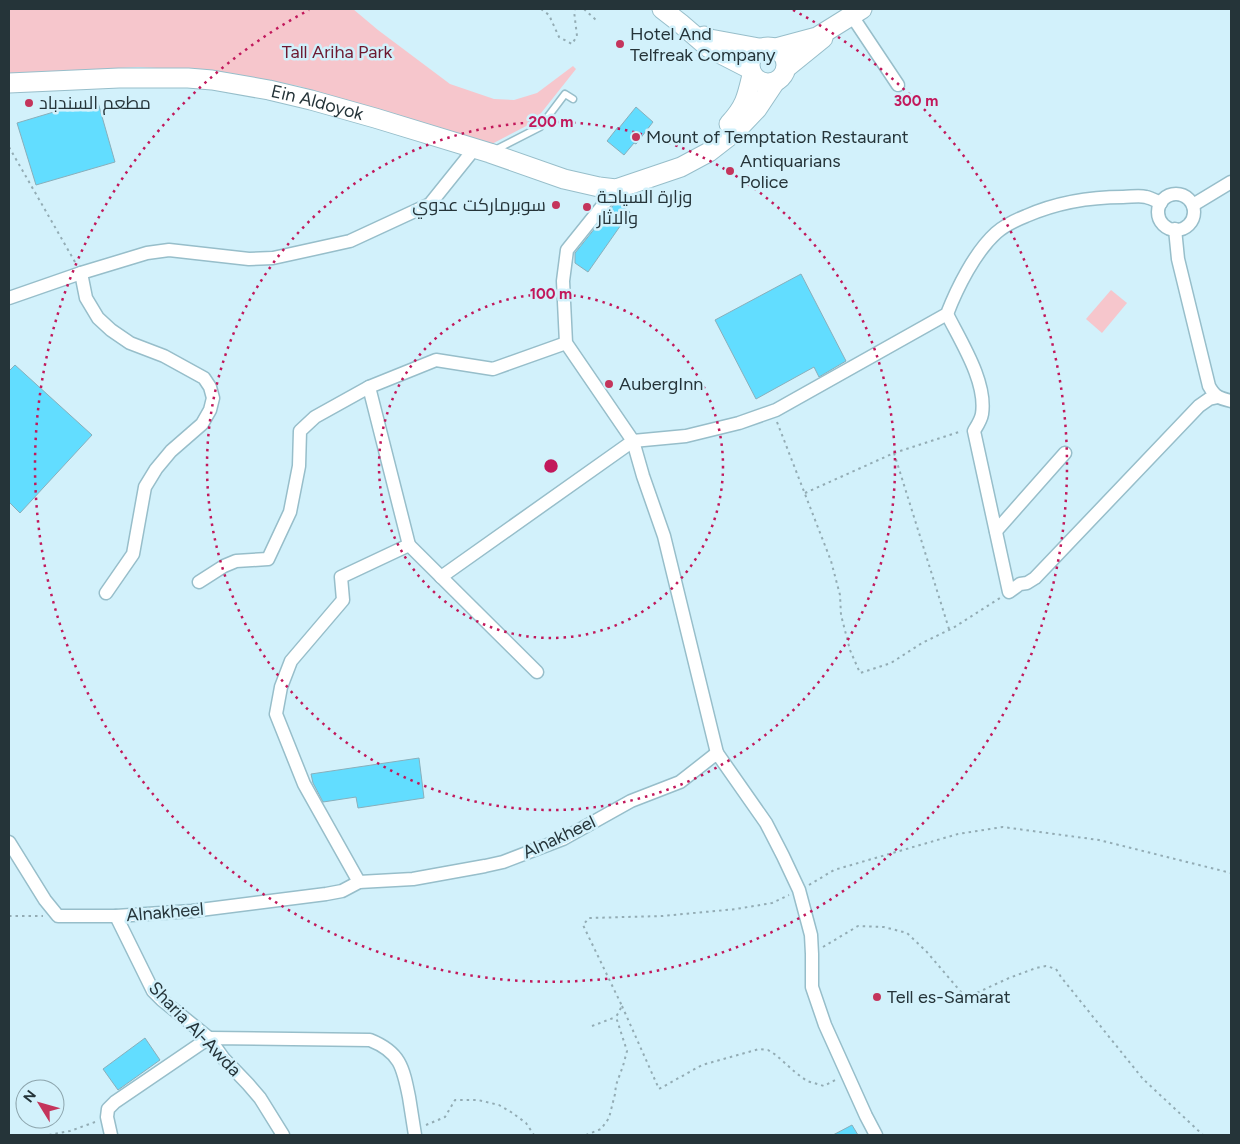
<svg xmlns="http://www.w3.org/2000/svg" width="1240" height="1144" font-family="Figtree,Cairo,sans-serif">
<rect width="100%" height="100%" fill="#d2f1fb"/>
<g fill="#f6c6cc">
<path d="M9,9H353L378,30L450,84L494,99L514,100L537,93L573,66L576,69L534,122L488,146L299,86L217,71L138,67L9,74Z"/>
<path d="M1111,290L1127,303L1102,333L1086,319Z"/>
</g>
<g fill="#62ddff" stroke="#89afbb">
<path d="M97,99L115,162L36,185L17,123Z"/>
<path d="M636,107L653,122L636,144L634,143L624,155L607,141L618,127L619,128Z"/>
<path d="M616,202L630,212L588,272L575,263V253Z"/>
<path d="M801,274L846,361L819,377L814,367L756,399L715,320Z"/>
<path d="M15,365L92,435L20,513L9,502V371Z"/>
<path d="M419,758L424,798L358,808L356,797L323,802L313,783L311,774Z"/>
<path d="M145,1038L160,1060L118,1090L103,1069Z"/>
<path d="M852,1125L858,1135H833Z"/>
</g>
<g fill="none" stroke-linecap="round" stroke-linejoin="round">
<g stroke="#97beca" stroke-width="9">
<path id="lane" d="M495,150L540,127L565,94L573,99"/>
</g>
<g stroke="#97beca" stroke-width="15">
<g id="street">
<path d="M852,16L898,85"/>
<path d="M616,189L567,250L563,281L566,343L633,441L643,476L664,536L717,753"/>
<circle cx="1176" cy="212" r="18"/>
<path d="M1193,205L1231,182"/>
<path d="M1175,229L1178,259L1209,386C1215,397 1219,398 1231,401"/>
<path d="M81,273L86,298L98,318L111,330L130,343L164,356L204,378L210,387L213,398L210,410L202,424L171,451L156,469L145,487L133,554L106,593"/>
<path d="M9,298L81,273L147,253L169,250L249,259L273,258L350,241L430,204L475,148"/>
<path d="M947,314C961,342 987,382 982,414C981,420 977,426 974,431L1009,592L1020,584L1027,583L1035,578L1199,406L1209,399L1218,397"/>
<path d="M996,531L1065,453"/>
<path d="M409,545L369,387L436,360L493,369L566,343"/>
<path d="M441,577L633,441L686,436L739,423L776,410L947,314C957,288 975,252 996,233C1005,225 1016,220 1026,216C1058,202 1089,197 1123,197C1131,197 1139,195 1146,197C1151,198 1156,201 1161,203"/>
<path d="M199,582L224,566L236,561L268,559L290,512L299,466L300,431L315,417L369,387"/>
<path d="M9,842L45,900L58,916H116L192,911L326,894L342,891L359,882L413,879L485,866L503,862L563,839L631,801L680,782L717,753L766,823L783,856L799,890L811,935L812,954V987L825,1025L866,1116L876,1135"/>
<path d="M359,882L304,784L276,714L281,687L291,661L343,600L341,577L409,545L537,672"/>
<path d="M116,916L153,991L162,1000L209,1038L224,1059L248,1084L260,1098L283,1135"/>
<path d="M111,1135L107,1117L108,1109L115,1102L209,1038L370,1040C400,1052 403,1067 409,1097C411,1110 413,1122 415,1135"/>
</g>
</g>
<g stroke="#97beca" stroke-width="21">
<g id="secondary">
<path d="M662,9L680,23L709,48L750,69"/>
<path d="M704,36L710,39L759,48"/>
<circle cx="768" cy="65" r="18"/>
<path d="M776,48L817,37L862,9"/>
<path d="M786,68L823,38"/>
<path id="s1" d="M9,83L119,78H188L212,80L269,90L311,100L375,118L490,153L564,179L599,187L616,189L681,167L709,152L736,131L757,109L775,82"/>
<path d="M729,124C745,107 747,97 752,75"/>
</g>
</g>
<g stroke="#93acb4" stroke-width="2" stroke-dasharray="2.5 4" stroke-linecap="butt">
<path d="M541,9L549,15L559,37L572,44L577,36L574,11L575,9"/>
<path d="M584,9L596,20"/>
<path d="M9,147L75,262"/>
<path d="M777,422L831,561L840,595L841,615L850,650L860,673L891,663L922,643L953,628L1000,598"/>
<path d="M894,453L949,629"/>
<path d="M805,493L894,453L962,431"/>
<path d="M809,885L834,870L958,834L1003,827L1099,840L1231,873"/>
<path d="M9,916H43"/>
<path d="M823,947L858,926L884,927L907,933L926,951L961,992L970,996L1009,978L1036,968L1046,966L1056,969L1061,977L1143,1079L1203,1135"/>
<path d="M622,1006L659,1089L702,1065L759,1049L768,1050L776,1055L796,1073L807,1081L824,1086L837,1079"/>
<path d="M592,1026L616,1017"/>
<path d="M426,1125L445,1117L455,1100H478L499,1105L511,1112L526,1123L534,1135"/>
<path d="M49,1135L70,1131L95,1122"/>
<path d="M586,1135L601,1129L609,1118L615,1094L616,1085L623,1066L627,1051L616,1017L622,1006L583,925L589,918L663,916L736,909L772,903L789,895"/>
</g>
<use href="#lane" stroke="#fff" stroke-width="6"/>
<use href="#street" stroke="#fff" stroke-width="12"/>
<use href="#secondary" stroke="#fff" stroke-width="19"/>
</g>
<g fill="none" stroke="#c2185b" stroke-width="2.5" stroke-dasharray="2.5 5">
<circle cx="551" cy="466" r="172"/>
<circle cx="551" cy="466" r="344"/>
<path d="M793 10A516 516 0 1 1 309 10"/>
</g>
<g fill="#c4355c" stroke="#d2f1fb" stroke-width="2">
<circle cx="620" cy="44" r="5"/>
<circle cx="29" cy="103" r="5"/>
<circle cx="636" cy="137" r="5"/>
<circle cx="730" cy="171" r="5"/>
<circle cx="556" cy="205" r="5"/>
<circle cx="587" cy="207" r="5"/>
<circle cx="609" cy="384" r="5"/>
<circle cx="877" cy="997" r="5"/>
</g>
<g text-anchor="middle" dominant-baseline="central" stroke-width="5" stroke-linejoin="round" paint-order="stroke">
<g font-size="18" fill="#253439" stroke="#d2f1fb" text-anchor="start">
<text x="630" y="34">Hotel And<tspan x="630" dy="21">Telfreak Company</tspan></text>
<text x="39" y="103">مطعم السندباد</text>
<text x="646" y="137">Mount of Temptation Restaurant</text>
<text x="740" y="161">Antiquarians<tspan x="740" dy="21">Police</tspan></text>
<text x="597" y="197">وزارة السياحة<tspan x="597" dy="21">والاثار</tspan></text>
<text x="546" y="205" text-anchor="end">سوبرماركت عدوي</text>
<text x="619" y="384">AubergInn</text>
<text x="887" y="997">Tell es-Samarat</text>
</g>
<g font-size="18" fill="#6d1930" stroke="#d2f1fb">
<text x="337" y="52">Tall Ariha Park</text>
</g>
<g font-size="18" fill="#253439" stroke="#d2f1fb">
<text stroke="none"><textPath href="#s1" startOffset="311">Ein Aldoyok</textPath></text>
<text transform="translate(559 837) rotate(-25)">Alnakheel</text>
<text transform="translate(165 912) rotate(-5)">Alnakheel</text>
<text transform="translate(195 1029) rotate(46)">Sharia Al-Awda</text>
</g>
</g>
<circle cx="551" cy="466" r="8" fill="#c2185b" stroke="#d2f1fb" stroke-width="2.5"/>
<g font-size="15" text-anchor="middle" font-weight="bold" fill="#c2185b" stroke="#d2f1fb" stroke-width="5" stroke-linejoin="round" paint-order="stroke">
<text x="916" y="106">300 m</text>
<text x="551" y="127">200 m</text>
<text x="551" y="299">100 m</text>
</g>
<rect width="1240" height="1144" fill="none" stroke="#253439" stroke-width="20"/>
<g transform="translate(40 1104) rotate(307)"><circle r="24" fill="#d2f1fb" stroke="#8da5ad"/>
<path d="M0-4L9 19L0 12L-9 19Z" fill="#c4355c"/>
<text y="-8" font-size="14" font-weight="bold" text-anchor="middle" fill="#253439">N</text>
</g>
</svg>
